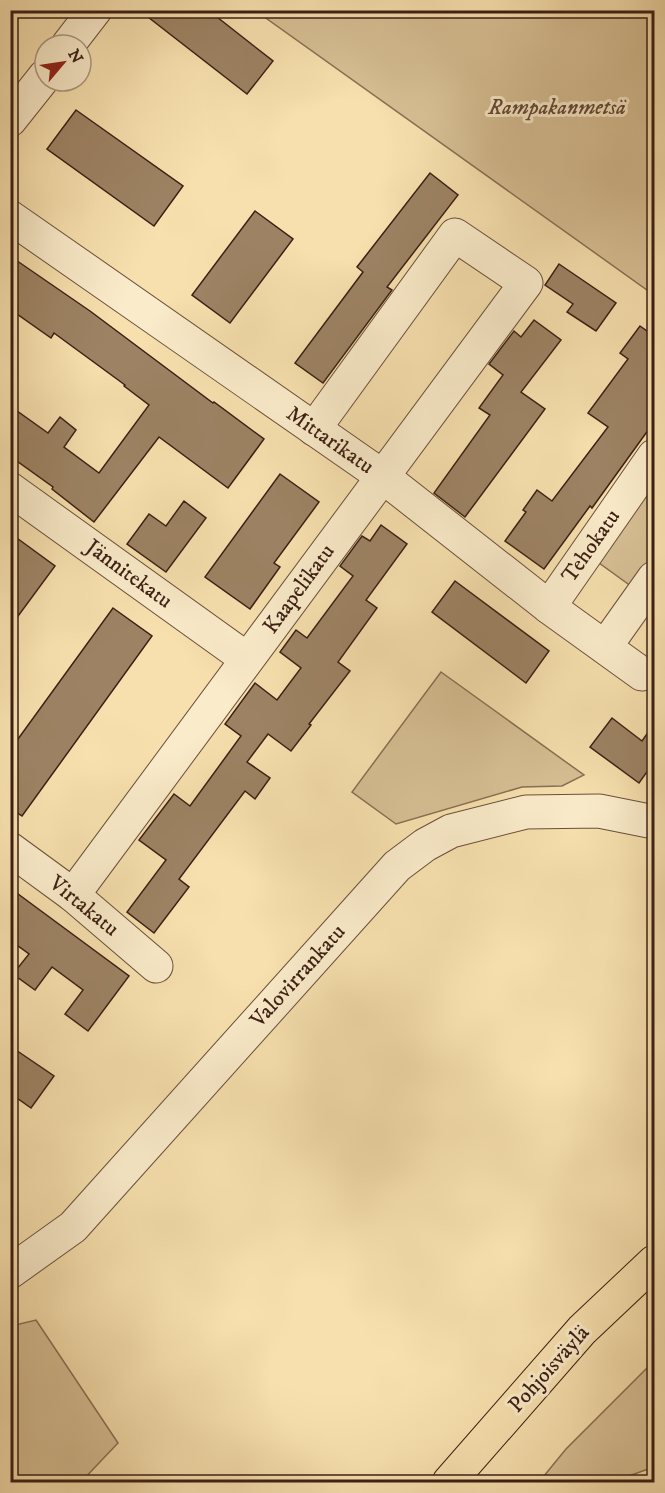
<svg xmlns="http://www.w3.org/2000/svg" width="665" height="1493" font-family="'IM FELL DW Pica',serif">
<rect width="100%" height="100%" fill="#f7e0ae"/>
<filter id="stains"><feTurbulence type="fractalNoise" baseFrequency=".00333" numOctaves="4"/><feColorMatrix values="0 0 0 0 .2 0 0 0 0 .09 0 0 0 0 .02 0 0 0 .5 -.17"/></filter>
<radialGradient id="worn" r=".72"><stop offset=".6" stop-color="#630" stop-opacity="0"/><stop offset="1" stop-color="#630" stop-opacity=".3"/></radialGradient>
<g fill="#d7bf94" stroke="#896f54" stroke-width="1.5">
<path d="M256,11H654V295Z"/>
<path d="M654,474V563L635,589L595,560Z"/>
<path d="M441,672L584,775L562,786L522,787L396,824L352,792Z"/>
<path d="M36,1320L118,1443L81,1482H11V1326Z"/>
<path d="M654,1361V1467L612,1482H539L566,1449Z"/>
</g>
<g fill="#9d8364" stroke="#3b1f14" stroke-width="1.5">
<path d="M139,10H208L273,61L247,94Z"/>
<path d="M76,110L183,186L154,226L47,149Z"/>
<path d="M430,173L458,195L387,287L392,290L323,383L295,363L363,272L357,267Z"/>
<path d="M255,211L293,239L230,323L192,295Z"/>
<path d="M10,256L90,311L213,403L214,402L264,439L228,488L159,437L94,522L52,489L53,487L10,456V406L48,433L60,417L76,430L64,447L99,473L149,405L124,386L125,385L54,333L51,338L10,309Z"/>
<path d="M559,264L616,303L596,331L567,312L573,304L545,285Z"/>
<path d="M534,320L561,340L521,392L545,409L465,517L434,493L490,415L479,408L503,375L489,364L514,331L521,337Z"/>
<path d="M640,326L654,336V422L592,508L590,506L544,569L505,541L526,512L523,510L537,490L552,501L608,427L588,413L628,359L620,353Z"/>
<path d="M280,474L319,502L274,563L280,567L250,609L205,577Z"/>
<path d="M184,501L206,518L166,572L127,544L149,514L166,526Z"/>
<path d="M381,525L407,544L366,600L377,608L338,662L350,671L309,724L311,725L291,751L268,734L247,762L270,778L255,799L245,791L179,879L189,887L154,933L127,912L166,860L139,840L174,794L190,806L241,736L225,724L255,683L277,700L301,668L280,652L296,630L307,638L353,576L340,566L362,536L370,541Z"/>
<path d="M10,533L55,566L10,627Z"/>
<path d="M455,581L549,651L526,683L432,612Z"/>
<path d="M113,608L152,636L22,816L10,808V750Z"/>
<path d="M612,718L642,741L654,724V762L639,783L590,747Z"/>
<path d="M10,888L129,976L88,1031L65,1014L83,990L52,967L35,990L13,974L29,954L10,940Z"/>
<path d="M10,1046L54,1076L31,1108L10,1093Z"/>
</g>
<g fill="none" stroke-linecap="round" stroke-linejoin="round">
<g stroke="#6a4f3a" stroke-width="35">
<g id="minor">
<path d="M68,45L95,10"/>
<path d="M10,120L45,76"/>
<path d="M10,217L382,476L549,607L642,674"/>
<path d="M10,489L247,659"/>
<path d="M549,607L654,456"/>
<path d="M605,647L654,578"/>
<path d="M10,849L73,895L156,966"/>
<path d="M73,895L526,283L455,235L314,429"/>
<path d="M10,1272L73,1227L397,866L425,845L451,831L526,812L599,811L649,821"/>
</g>
</g>
<g stroke="#3b1f14" stroke-width="35">
<path id="major" d="M449,1482L582,1330L654,1262"/>
</g>
<use href="#minor" stroke="#faebca" stroke-width="33"/>
<use href="#major" stroke="#f7e0ae" stroke-width="33"/>
</g>
<g text-anchor="middle" dominant-baseline="central" stroke-width="6" stroke-linejoin="round" paint-order="stroke">
<g font-size="22" font-style="italic" fill="#624734" stroke="#faebca">
<text x="557" y="107">Rampakanmetsä</text>
</g>
<g font-size="22" fill="#3b1f14" stroke="#faebca">
<text transform="translate(330 440) rotate(35)">Mittarikatu</text>
<text transform="translate(591 546) rotate(-55)">Tehokatu</text>
<text transform="translate(129 574) rotate(36)">Jännitekatu</text>
<text transform="translate(299 589) rotate(-54)">Kaapelikatu</text>
<text transform="translate(84 906) rotate(39)">Virtakatu</text>
<text transform="translate(298 976) rotate(-48)">Valovirrankatu</text>
<text transform="translate(549 1369) rotate(-48)">Pohjoisväylä</text>
</g>
</g>
<rect width="665" height="1493" fill="none" stroke="#f7e0ae" stroke-width="36"/>
<rect x="12" y="12" width="641" height="1469" fill="none" stroke="#3b1f14" stroke-width="3"/>
<rect x="18" y="18" width="629" height="1457" fill="none" stroke="#3b1f14" stroke-width="1.5"/>
<g transform="translate(63 63) rotate(61)"><circle r="28" fill="#faebca" stroke="#ae9981" stroke-width="1.5"/>
<path d="M0-4.5L10 22L0 15L-10 22Z" fill="#8f2418"/>
<text y="-9" font-size="16" font-weight="bold" text-anchor="middle" fill="#3b1f14">N</text>
</g>
<rect width="100%" height="100%" filter="url(#stains)"/>
<rect width="100%" height="100%" fill="url(#worn)"/>
</svg>
